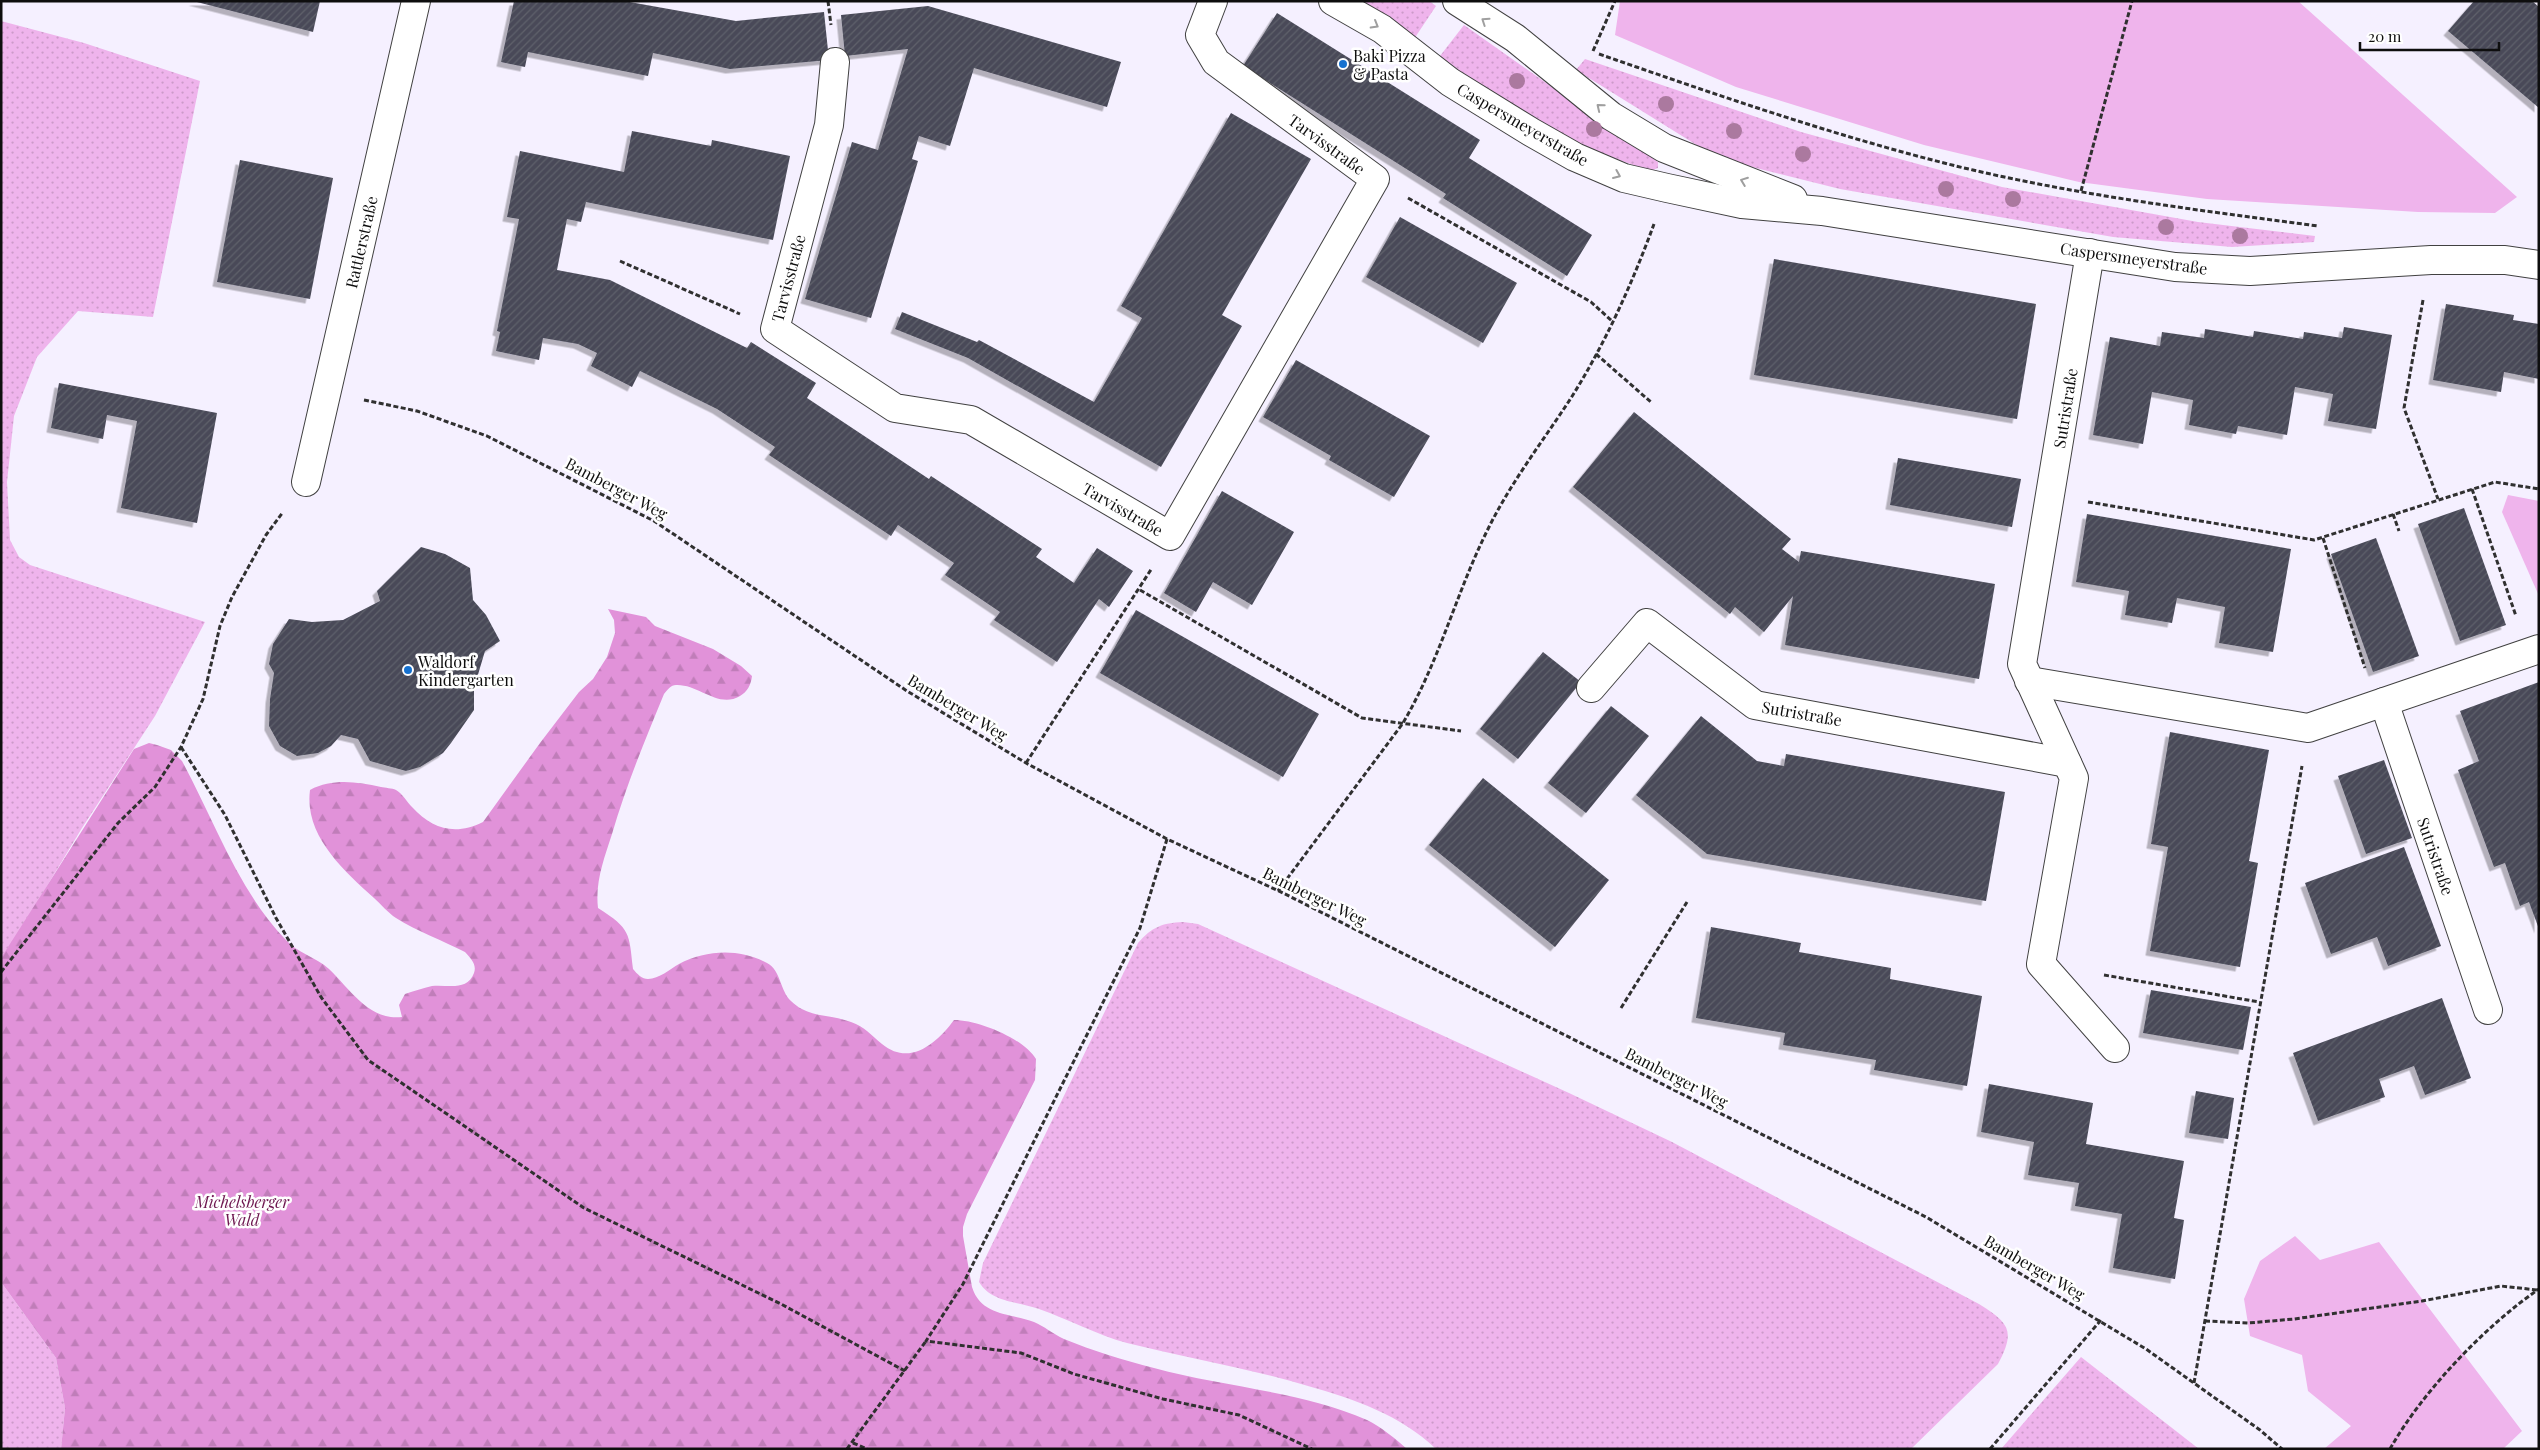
<svg xmlns="http://www.w3.org/2000/svg" width="2540" height="1450" font-family="'Playfair Display',serif">
<defs>
<pattern id="grass-dots" width="8" height="8" patternUnits="userSpaceOnUse" patternTransform="scale(1.25)"><rect width="8" height="8" fill="#efb4ec"/><path d="M2 2h.1M6 6h.1" fill="none" stroke="#cc9ac9" stroke-width="1.8" stroke-linecap="round"/></pattern>
<pattern id="forest-firs" width="22" height="20" patternUnits="userSpaceOnUse" patternTransform="scale(1.25)"><rect width="22" height="20" fill="#e192d9"/><path d="M5 1l3.5 6h-7zM16 11l3.5 6h-7z" fill="#c07db9"/></pattern>
<pattern id="building-hatch" width="6" height="6" patternUnits="userSpaceOnUse" patternTransform="scale(1.25)"><rect width="6" height="6" fill="#494a58"/><path d="M-1 1l2-2M0 6l6-6M5 7l2-2" fill="none" stroke="#5f606b"/></pattern>
<filter id="shadow"><feDropShadow dx="-4.5" dy="4.5" stdDeviation="0" flood-color="#0004"/></filter>
</defs>
<rect width="100%" height="100%" fill="#f5f0ff"/>
<g fill="url(#grass-dots)">
<path d="M1359,1H1429L1436,6L1414,39Z"/>
<path d="M1,21L84,43L200,81L153,317L78,311L37,357L14,416L7,482L10,540L19,557L30,565L205,622L155,716L82,828L1,962Z"/>
<path d="M1464,25L1658,162V168L1650,171L1572,143L1491,95L1440,56Z"/>
<path d="M1585,59L1801,132L2002,187L2198,222L2315,236L2314,242L2232,247L2113,237L1840,189L1740,164L1703,149L1576,70Z"/>
<path d="M1183,922L1198,924L1569,1093L1672,1142L1979,1304C2009,1323 2016,1330 1998,1364L1911,1449H1436C1401,1415 1354,1399 1308,1386C1248,1368 1187,1358 1127,1343C1097,1335 1068,1319 1039,1309C1017,1301 992,1303 979,1282L983,1263L1138,943C1152,927 1162,923 1183,922Z"/>
<path d="M1,1282L56,1358L65,1408L61,1449H1Z"/>
<path d="M2081,1357L2199,1449H2001Z"/>
</g>
<path fill="url(#forest-firs)" d="M608,609L646,617L655,626L713,649L741,666L752,676C751,685 747,692 740,696C718,709 699,684 676,685C671,685 667,690 664,694C645,740 626,786 612,834C604,859 595,882 598,908C631,929 629,933 633,969C637,974 642,979 648,979C659,979 670,969 679,964C706,950 739,948 767,963C781,970 780,991 791,1001C808,1018 830,1014 851,1022C865,1027 871,1035 882,1044C910,1067 937,1043 954,1020C978,1020 1023,1038 1036,1059L1035,1080L967,1214L963,1227V1236L972,1287C981,1316 1010,1313 1034,1322C1044,1326 1053,1334 1064,1339C1093,1351 1123,1360 1154,1368C1223,1387 1301,1391 1367,1420C1381,1427 1396,1439 1407,1449H61L65,1408L56,1358L1,1282V958L134,749L149,743L157,745L171,750L182,761C214,820 238,890 285,939C297,953 316,957 329,969C351,990 369,1021 402,1017L399,1005L405,994C414,991 423,988 432,986C447,984 467,992 474,973C477,964 471,959 465,952C444,941 416,931 396,918C388,913 381,904 374,898C343,870 304,835 310,790C333,778 357,782 381,787C385,788 392,788 396,790C402,793 407,802 412,807C432,829 455,836 483,822L540,743L579,692L593,679L607,657L615,633L614,620Z"/>
<g fill="#efb4ec">
<path d="M1620,1H2298L2517,197L2495,213L2418,212L2207,199L2079,182L1924,145L1736,87L1615,35Z"/>
<path d="M2508,495L2539,501V596L2502,512Z"/>
<path d="M2295,1236L2320,1260L2379,1242L2522,1431L2503,1449H2324L2351,1426L2308,1391L2302,1355L2250,1336L2244,1299L2260,1261Z"/>
</g>
<g fill="url(#building-hatch)" filter="url(#shadow)">
<path d="M193,1H320L313,32Z"/>
<path d="M514,1H624L736,21L824,12L829,60L730,69L653,53L648,76L528,52L525,67L501,62Z"/>
<path d="M2474,1H2532L2539,7V108L2448,31Z"/>
<path d="M928,6L1121,62L1107,107L974,68L950,146L919,136L912,159L918,161L871,318L805,299L852,142L878,150L908,49L845,56L841,15Z"/>
<path d="M1277,13L1480,140L1469,158L1592,235L1567,276L1443,198L1446,194L1243,66Z"/>
<path d="M1231,113L1311,159L1222,315L1242,326L1161,467L968,358L895,329L902,312L977,342L979,340L1094,402L1142,318L1121,306Z"/>
<path d="M632,131L711,146L712,140L790,156L773,240L586,202L581,222L567,219L557,270L610,280L747,348L751,342L816,383L807,398L929,479L931,476L1042,549L1036,557L1074,583L1097,548L1133,571L1109,607L1099,599L1057,662L994,620L1000,612L945,575L954,563L898,525L891,536L769,455L775,447L717,409L640,371L632,387L591,366L597,353L578,344L543,338L539,360L496,351L500,332L497,331L519,219L507,217L520,151L624,172Z"/>
<path d="M240,160L333,178L310,299L217,282Z"/>
<path d="M1400,217L1517,283L1483,343L1366,277Z"/>
<path d="M1774,259L2036,304L2017,419L1754,375Z"/>
<path d="M2446,304L2514,315L2513,320L2539,324V379L2504,372L2501,392L2433,380Z"/>
<path d="M2344,327L2392,335L2376,429L2328,421L2333,394L2295,387L2287,435L2238,426L2236,434L2189,425L2193,400L2152,392L2143,444L2093,435L2110,337L2160,346L2162,332L2204,338L2205,329L2253,337L2254,331L2303,339L2304,332L2342,338Z"/>
<path d="M1296,360L1430,436L1394,497L1329,460L1331,456L1263,417Z"/>
<path d="M59,383L217,413L197,523L121,508L137,421L107,415L103,439L51,428Z"/>
<path d="M1634,412L1791,539L1782,549L1799,562L1801,551L1995,584L1979,679L1785,645L1793,596L1764,632L1735,607L1730,614L1573,487Z"/>
<path d="M1898,458L2021,479L2012,527L1890,505Z"/>
<path d="M1222,491L1294,532L1252,605L1213,582L1196,612L1164,593Z"/>
<path d="M2464,508L2506,625L2460,641L2418,524Z"/>
<path d="M2087,514L2291,549L2273,652L2219,643L2225,607L2177,598L2172,623L2125,615L2129,591L2076,582Z"/>
<path d="M2376,538L2419,656L2373,672L2331,554Z"/>
<path d="M421,547L445,554L470,568L473,600L486,615L500,641L485,651L474,688V710L451,743L443,753L420,767L406,771L370,761L358,739L341,735L331,746L318,753L297,756L280,746L269,726L270,699L274,673L269,664L273,644L289,619L312,622L343,620L380,601L377,591Z"/>
<path d="M1136,610L1319,714L1283,777L1100,673Z"/>
<path d="M1543,652L1581,682L1518,759L1480,729Z"/>
<path d="M2539,682V929L2529,902L2520,906L2505,863L2494,867L2458,770L2479,761L2460,711Z"/>
<path d="M1611,706L1649,736L1586,813L1548,783Z"/>
<path d="M1701,716L1757,761L1784,766L1786,754L2005,792L1986,901L1707,854L1636,795Z"/>
<path d="M2170,732L2269,750L2249,861L2258,863L2240,967L2150,951L2168,847L2151,844Z"/>
<path d="M2384,760L2412,838L2366,854L2338,776Z"/>
<path d="M1483,778L1609,880L1555,947L1429,845Z"/>
<path d="M2404,847L2441,946L2388,966L2377,937L2331,954L2305,883Z"/>
<path d="M1711,927L1801,943L1799,952L1891,968L1890,979L1982,996L1967,1086L1874,1070L1876,1060L1783,1045L1785,1033L1696,1018Z"/>
<path d="M2151,990L2251,1007L2243,1050L2143,1033Z"/>
<path d="M2442,998L2471,1078L2425,1095L2414,1066L2379,1079L2385,1097L2318,1121L2293,1053Z"/>
<path d="M1989,1084L2093,1103L2086,1144L2184,1161L2174,1218L2184,1220L2175,1279L2113,1268L2122,1214L2075,1206L2079,1183L2028,1175L2034,1142L1981,1132Z"/>
<path d="M2196,1091L2234,1098L2228,1139L2189,1133Z"/>
</g>
<g fill="none" stroke-linecap="round" stroke-linejoin="round">
<g stroke="#414141" stroke-width="30">
<path id="lane" d="M835,62L829,125L775,329L895,408L971,420L1170,536L1375,179L1216,62L1200,35L1213,1"/>
</g>
<g stroke="#414141" stroke-width="30">
<g id="street">
<path d="M1333,1L1382,29L1450,82L1531,132L1575,157L1624,178L1667,188L1742,204L1822,211L2175,267L2250,271L2431,260H2505L2539,265"/>
<path d="M1457,1L1515,38L1611,116L1664,148L1793,199"/>
<path d="M2090,253L2022,664L2074,778L2041,964L2115,1048"/>
<path d="M306,482L416,1"/>
<path d="M2029,681L2308,728L2539,649"/>
<path d="M1591,688L1647,623L1755,705L2067,763"/>
<path d="M2384,702L2488,1010"/>
</g>
</g>
<g stroke="#303030" stroke-width="3" stroke-dasharray="5 2.5" stroke-linecap="butt">
<path d="M828,1L831,25"/>
<path d="M1593,51L1615,1"/>
<path d="M1599,54C1717,95 1835,136 1956,166C2075,195 2197,210 2318,226"/>
<path d="M2081,191L2132,1"/>
<path d="M1408,198L1591,302L1612,321"/>
<path d="M620,261L740,314"/>
<path d="M2423,300L2404,408L2438,499"/>
<path d="M1596,354L1652,403"/>
<path d="M364,400L417,411L487,436L654,521L907,691L1026,763L1167,839L1283,893L1926,1217L2146,1349L2260,1430L2282,1449"/>
<path d="M2472,489L2516,616"/>
<path d="M2088,502L2314,540L2495,482L2539,489"/>
<path d="M2393,514L2399,531"/>
<path d="M2323,538L2365,668"/>
<path d="M1140,590L1362,718L1461,731"/>
<path d="M181,747L225,815L276,918L321,997L368,1060L584,1208L781,1304L905,1371"/>
<path d="M1026,763L1152,568"/>
<path d="M1167,839L1140,928L963,1284L926,1341L1021,1353L1074,1374L1163,1399L1239,1415L1312,1449"/>
<path d="M1278,891L1403,723C1440,660 1456,593 1488,529C1511,482 1543,441 1571,398C1605,344 1632,284 1654,224"/>
<path d="M1,972L118,823L155,787L181,747L203,699L220,626L232,597L266,535L283,512"/>
<path d="M2104,975L2259,1002"/>
<path d="M1621,1008L1687,902"/>
<path d="M2205,1321L2248,1323L2294,1319L2422,1301L2501,1286L2537,1290"/>
<path d="M2194,1383L2302,766"/>
<path d="M853,1443L867,1449"/>
<path d="M847,1449L926,1341"/>
<path d="M1990,1449L2101,1320"/>
<path d="M2390,1449C2422,1392 2485,1326 2539,1289"/>
</g>
<use href="#lane" stroke="#fff" stroke-width="28"/>
<use href="#street" stroke="#fff" stroke-width="28"/>
</g>
<g fill="#ab799f">
<circle cx="1517" cy="81" r="8"/>
<circle cx="1666" cy="104" r="8"/>
<circle cx="1594" cy="129" r="8"/>
<circle cx="1734" cy="131" r="8"/>
<circle cx="1803" cy="154" r="8"/>
<circle cx="1946" cy="189" r="8"/>
<circle cx="2013" cy="199" r="8"/>
<circle cx="2166" cy="227" r="8"/>
<circle cx="2240" cy="236" r="8"/>
</g>
<defs><path id="oneway-chevron" d="M-2-3.5L2.5 0L-2 3.5" fill="none" stroke-width="1.6" stroke-linecap="round" stroke-linejoin="round" transform="scale(1.25)"/></defs>
<g stroke="#9f9f9f">
<use href="#oneway-chevron" transform="translate(1485 21) rotate(-146)"/>
<use href="#oneway-chevron" transform="translate(1375 25) rotate(30)"/>
<use href="#oneway-chevron" transform="translate(1600 107) rotate(-141)"/>
<use href="#oneway-chevron" transform="translate(1617 175) rotate(23)"/>
<use href="#oneway-chevron" transform="translate(1744 181) rotate(-159)"/>
</g>
<g fill="#1671cf" stroke="#fff" stroke-width="2">
<circle cx="1343" cy="64" r="5"/>
<circle cx="408" cy="670" r="5"/>
</g>
<g text-anchor="middle" dominant-baseline="central" stroke-width="5" stroke-linejoin="round" paint-order="stroke">
<g font-size="16" fill="#0e0e0e" stroke="#fff" text-anchor="start">
<text x="1353" y="55">Baki Pizza<tspan x="1353" dy="18">&amp; Pasta</tspan></text>
<text x="418" y="661">Waldorf<tspan x="418" dy="18">Kindergarten</tspan></text>
</g>
<g font-size="16" fill="#0e0e0e" stroke="#fff">
<text transform="translate(1523 124) rotate(30)">Caspersmeyerstraße</text>
<text transform="translate(1327 144) rotate(36)">Tarvisstraße</text>
<text transform="translate(361 242) rotate(-77)">Rattlerstraße</text>
<text transform="translate(2134 258) rotate(8)">Caspersmeyerstraße</text>
<text transform="translate(788 278) rotate(-75)">Tarvisstraße</text>
<text transform="translate(2065 408) rotate(-81)">Sutristraße</text>
<text transform="translate(617 488) rotate(28)">Bamberger Weg</text>
<text transform="translate(1123 509) rotate(30)">Tarvisstraße</text>
<text transform="translate(958 707) rotate(31)">Bamberger Weg</text>
<text transform="translate(1802 713) rotate(10)">Sutristraße</text>
<text transform="translate(2436 856) rotate(71)">Sutristraße</text>
<text transform="translate(1315 896) rotate(26)">Bamberger Weg</text>
<text transform="translate(1677 1077) rotate(27)">Bamberger Weg</text>
<text transform="translate(2035 1267) rotate(30)">Bamberger Weg</text>
</g>
<g font-size="16" font-style="italic" fill="#6e1750" stroke="#fff">
<text x="242" y="1201">Michelsberger<tspan x="242" dy="18">Wald</tspan></text>
</g>
</g>
<rect width="2540" height="1450" fill="none" stroke="#0e0e0e" stroke-width="5"/>
<path d="M2360 42v8h139v-8" fill="none" stroke="#0e0e0e" stroke-width="2.5"/>
<text x="2368" y="42" font-size="15" fill="#0e0e0e" stroke="#ffffff" stroke-width="4" paint-order="stroke">20 m</text>
</svg>
